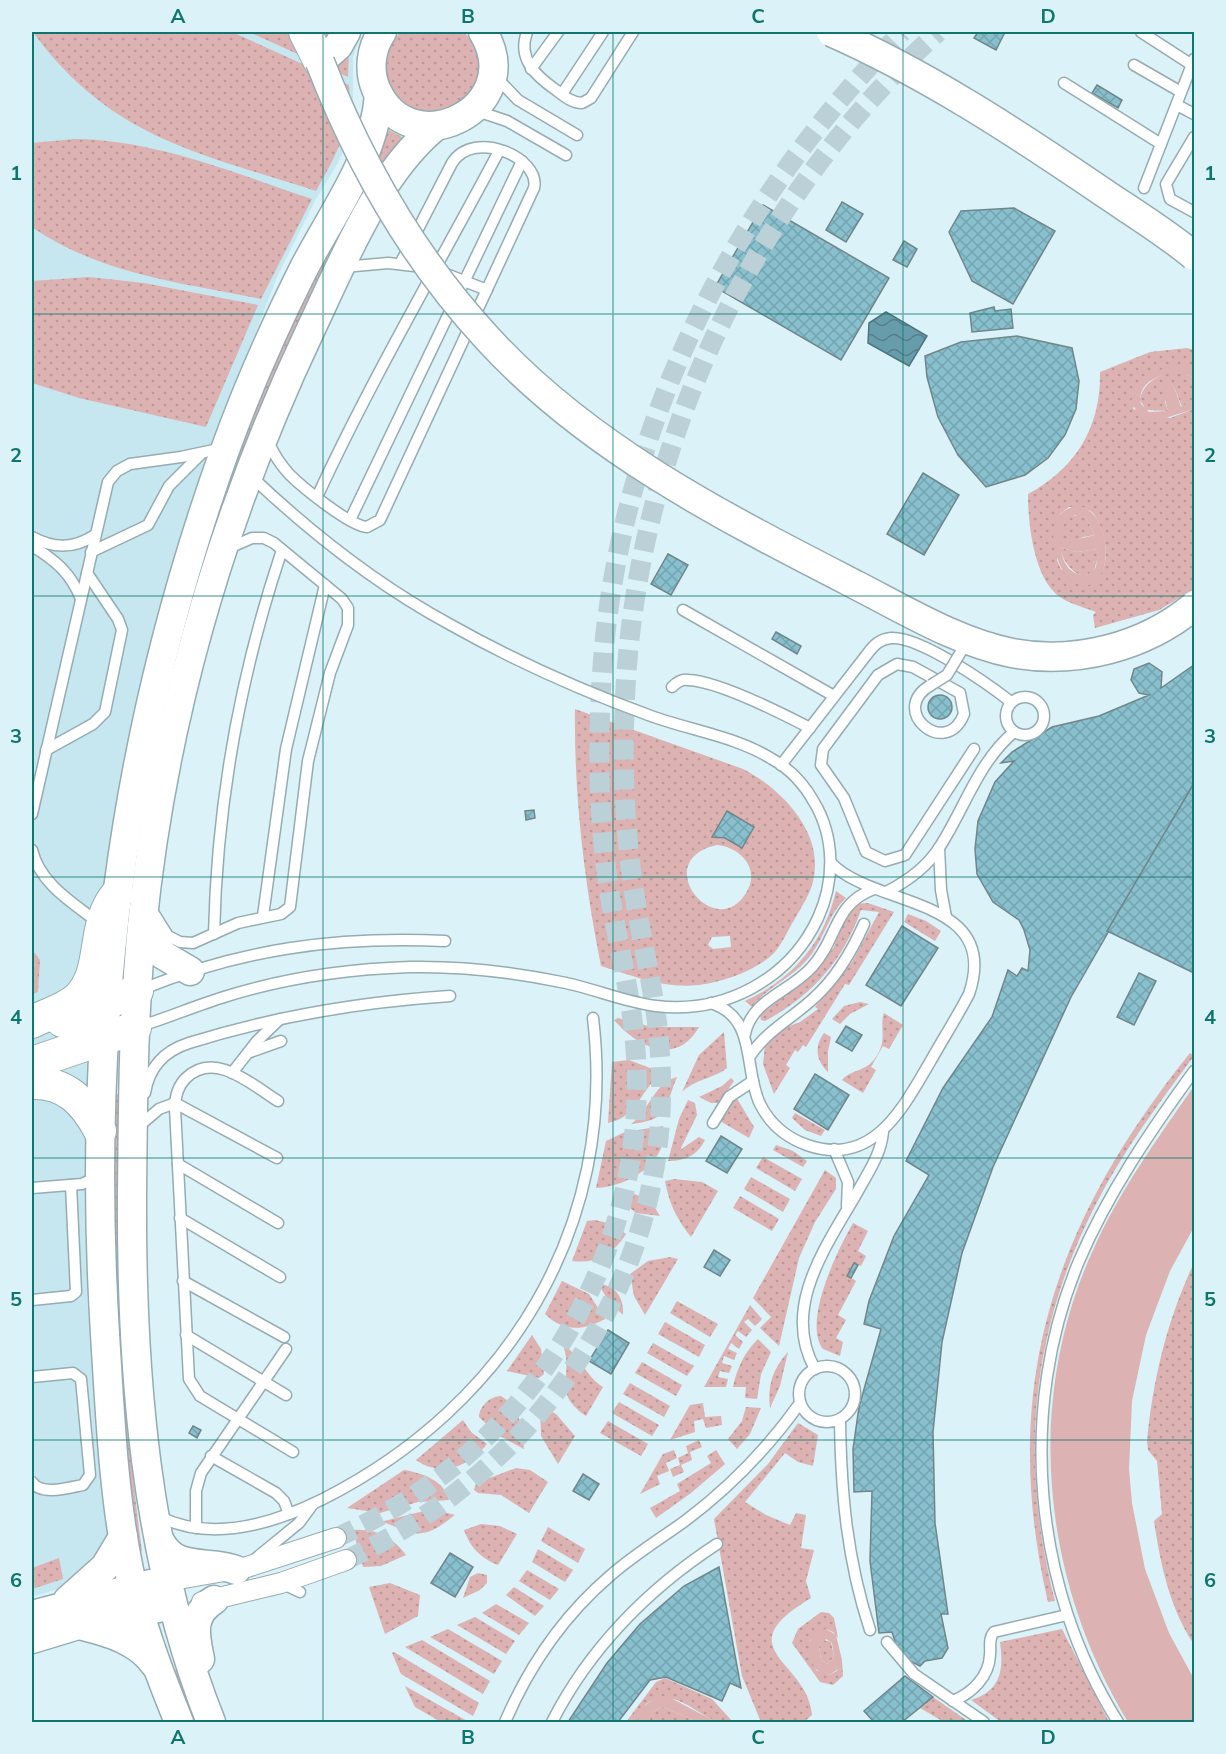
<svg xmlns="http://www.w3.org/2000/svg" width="1226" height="1754" font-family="Mulish,sans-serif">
<defs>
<pattern id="grass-dots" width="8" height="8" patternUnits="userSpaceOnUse" patternTransform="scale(1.5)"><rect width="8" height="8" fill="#dcb2b2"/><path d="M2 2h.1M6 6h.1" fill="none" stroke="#bc9898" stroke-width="1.8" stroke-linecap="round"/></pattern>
<pattern id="water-waves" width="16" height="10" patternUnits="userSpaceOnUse" patternTransform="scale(1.5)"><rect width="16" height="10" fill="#679daa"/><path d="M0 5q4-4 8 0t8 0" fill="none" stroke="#537f8a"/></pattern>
<pattern id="building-cross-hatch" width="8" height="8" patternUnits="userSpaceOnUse" patternTransform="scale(1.5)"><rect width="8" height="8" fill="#88c0cd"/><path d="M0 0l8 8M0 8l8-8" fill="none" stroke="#74a4af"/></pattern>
</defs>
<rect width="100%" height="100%" fill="#daf2f8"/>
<path fill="#c6e7ef" d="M32,32H361L353,58V127L338,163L316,199L277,277L230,400L88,1155L87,1300L109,1527L101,1558L64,1587L32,1597Z"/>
<g fill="url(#grass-dots)" fill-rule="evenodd">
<path d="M33,32H232L349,85C353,126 335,157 316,191C199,153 110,138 33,32Z"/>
<path d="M249,32H354L349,49L348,77Z"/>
<path d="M400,32H464C519,91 409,149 388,79C383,61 389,45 400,32Z"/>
<path d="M389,130L402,137L379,169L271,386L126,969H117L133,833L214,507L292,320L374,167Z"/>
<path d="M74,139C157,140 234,173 312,199L261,299C183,283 99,274 32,227V143Z"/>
<path d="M89,277L144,283L258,305L206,427L79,398L32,383V281Z"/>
<path d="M1187,348L1194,350V367L1144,378L1133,409L1170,418L1194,409V589L1159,610L1095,628L1093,615L1096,612C1083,607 1063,602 1054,592C1033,570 1028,522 1028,494C1076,468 1101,427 1100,372L1150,352ZM1069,507H1082L1092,512C1107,529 1114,572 1091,583L1061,569L1057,560L1060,514Z"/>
<path d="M1168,373H1183L1194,378V399L1182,407L1174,387L1165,377V402L1168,411L1146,410L1140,400C1142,385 1155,377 1168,373Z"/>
<path d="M1079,515L1086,518L1095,535L1083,537L1062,548L1077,552L1098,549C1097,602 1050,564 1061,529C1064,520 1070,516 1079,515Z"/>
<path d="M575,709L743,769C780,788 822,830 814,876C812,893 801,907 793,922C787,932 782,944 774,953C757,970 723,982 699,985C665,989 633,976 601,966C584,880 574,797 575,709ZM727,811L754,827L742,847L731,840L712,837ZM717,845C741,847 761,870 746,893C715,944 648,860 717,845ZM730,936L731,947L713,949L708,945L712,937Z"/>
<path d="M836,891L846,898C828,914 823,943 806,961C790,979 766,988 752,1007L745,1001C793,979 824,942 836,891Z"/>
<path d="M868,903L894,912L849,985L845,984L806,1047L803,1045L798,1052L795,1050L786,1065L790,1068L774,1094L763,1064L765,1044L779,1030L800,1022L818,1009L815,1007L852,962L879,912L861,910C843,961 812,996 765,1021L761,1020L760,1015L819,968L834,947L842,923L856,904Z"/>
<path d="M908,914L926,921L941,931L935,941L904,922Z"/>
<path d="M35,953L40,960L38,992L32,994V954Z"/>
<path d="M860,1002L869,1004L850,1014L840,1024L832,1019L844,1006Z"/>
<path d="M884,1013L903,1025L889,1049L883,1046L871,1067L876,1070L863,1093L842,1080C853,1067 871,1074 881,1047C885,1035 880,1022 884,1013Z"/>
<path d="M618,1018L652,1027H699C676,1067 638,1047 614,1020Z"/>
<path d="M724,1032L727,1068C713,1079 695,1079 682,1092L699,1055Z"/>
<path d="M824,1033L831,1037L828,1051V1072C816,1060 814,1047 824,1033Z"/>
<path d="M1190,1053L1194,1056C1159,1103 1123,1151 1096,1204C1030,1332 1019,1462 1055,1601L1048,1602C998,1387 1054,1222 1190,1053Z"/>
<path d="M629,1060L663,1073C640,1088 639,1117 608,1123L612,1062Z"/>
<path d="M677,1077C664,1108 670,1120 631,1124C650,1110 653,1084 677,1077Z"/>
<path d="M731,1078L734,1081L718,1103H711L699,1097L722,1086Z"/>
<path d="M112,1094H119C117,1247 121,1399 142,1551L135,1552L115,1356Z"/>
<path d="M736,1097L754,1127L749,1138L720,1121Z"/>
<path d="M688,1100L695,1103L697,1115L680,1150L699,1137L705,1140C697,1156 684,1161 668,1161L679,1119Z"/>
<path d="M795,1113L825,1130L821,1136L805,1130L792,1118Z"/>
<path d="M663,1126C670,1162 627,1187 596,1188L606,1141L625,1132Z"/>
<path d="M776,1145L793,1151L807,1161L803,1167L773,1150Z"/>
<path d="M763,1157L802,1179L795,1191L756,1168Z"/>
<path d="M825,1170L836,1178V1189L815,1222L799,1258L779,1346L760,1328L771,1317L753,1298Z"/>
<path d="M751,1177L790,1199L783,1212L744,1189Z"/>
<path d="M674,1179L702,1182L718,1191L691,1237C677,1220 669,1203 665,1181Z"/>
<path d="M629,1192L650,1200L660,1216L636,1213L614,1195Z"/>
<path d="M740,1196L779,1219L772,1231L733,1208Z"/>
<path d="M595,1220L612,1224L626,1234C613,1255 595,1264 572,1261L587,1221Z"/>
<path d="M853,1223L868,1231L858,1251L866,1256L861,1266L854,1263L847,1275L856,1281L838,1315L846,1320L836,1338L843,1342L840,1356L823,1349C802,1322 838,1249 853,1223Z"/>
<path d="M670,1257L678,1259L645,1315L634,1296L630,1274L648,1261Z"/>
<path d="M1194,1263V1644C1170,1610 1160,1562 1154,1521L1162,1514L1157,1461L1148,1450L1147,1441C1153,1379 1167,1320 1194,1263Z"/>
<path d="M562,1281L589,1294L605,1319C583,1331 563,1332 545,1314Z"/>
<path d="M598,1284C616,1285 624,1298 623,1315L610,1303Z"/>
<path d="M677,1301L718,1324L710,1337L670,1313Z"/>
<path d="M750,1305L762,1319L755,1326L748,1319L744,1322L752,1330L746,1337L738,1331L735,1335L743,1342L739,1349L731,1343L728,1349L737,1353L734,1360L724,1356L722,1363L732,1366L729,1373L720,1371L718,1377L728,1379L726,1387H704Z"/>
<path d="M665,1322L705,1345L699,1357L658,1334Z"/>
<path d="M532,1335L541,1349L544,1374L539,1378L507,1371Z"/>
<path d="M758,1339L771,1352L761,1374L757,1399L745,1398L746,1387H733C737,1368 744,1353 758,1339Z"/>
<path d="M653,1343L694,1366L687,1376L647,1353Z"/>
<path d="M566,1347C582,1358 586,1377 603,1387L586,1416C552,1392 573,1380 564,1348Z"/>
<path d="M788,1352L780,1386L770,1408C767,1386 773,1368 788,1352Z"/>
<path d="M642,1362L682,1385L676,1396L635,1373Z"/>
<path d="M630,1383L670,1406L664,1417L623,1394Z"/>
<path d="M501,1396C521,1408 522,1428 524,1449L498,1435L479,1417C479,1407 490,1396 501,1396Z"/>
<path d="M619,1402L659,1425L652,1436L612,1413Z"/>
<path d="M703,1403L705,1417L721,1416L722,1425L706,1428L703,1419L694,1421L695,1432L670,1440L690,1405Z"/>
<path d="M540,1405L556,1414L575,1436L558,1464L541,1436Z"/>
<path d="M746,1407L761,1408L750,1434L737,1449L728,1439L742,1421Z"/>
<path d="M463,1420L471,1432L487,1444C470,1466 441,1478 416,1460Z"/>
<path d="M608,1421L648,1444L641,1456L600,1433Z"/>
<path d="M798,1423L818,1435L813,1466L798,1462L785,1453L745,1502L766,1515L790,1525L796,1513L806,1515L801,1548L814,1550L806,1581L811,1598C724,1650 808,1660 812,1715L804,1722H761L742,1676L714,1519L768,1464Z"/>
<path d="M699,1440L702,1447L690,1452L692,1460L681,1465L684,1472L673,1477L670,1469L680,1465L678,1458L688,1453L686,1446Z"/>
<path d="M674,1450L677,1458L666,1463L669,1471L657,1476L660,1484L640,1494L663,1454Z"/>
<path d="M716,1450L725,1464L691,1493L656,1518L650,1508L680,1491L677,1484L711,1463L707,1456Z"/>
<path d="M516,1468L530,1470L548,1482L529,1513L501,1495L478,1493L474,1490L476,1483Z"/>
<path d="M404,1470C422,1473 444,1480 449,1500L418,1502L380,1513L347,1508Z"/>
<path d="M432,1509L455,1515C439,1527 424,1540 403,1530C395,1527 389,1523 380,1522Z"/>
<path d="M481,1524L500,1526L517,1534L498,1565C480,1558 470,1547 464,1530Z"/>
<path d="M548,1527L585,1549L578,1563L541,1541Z"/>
<path d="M353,1530C375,1528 393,1537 406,1555L381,1566L363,1567Z"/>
<path d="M538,1549L573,1570L565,1582L532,1562Z"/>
<path d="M59,1558L63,1579L32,1589V1568Z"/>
<path d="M527,1570L559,1589L550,1600L519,1581Z"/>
<path d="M478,1573L487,1575V1583L480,1590L463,1598L470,1577Z"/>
<path d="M390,1583L420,1595L418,1616L385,1634L369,1587Z"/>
<path d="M514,1587L544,1606L535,1616L506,1595Z"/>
<path d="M496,1604L529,1623L519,1635L482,1613Z"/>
<path d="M821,1612L829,1613L834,1618L838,1638L833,1632L826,1629L810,1640L811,1660L817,1671L829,1675L837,1671L842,1660L843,1676L833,1685L820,1682L792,1643L798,1629Z"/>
<path d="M475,1617L515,1641L506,1654L457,1625Z"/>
<path d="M448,1629L502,1661L494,1674L430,1637Z"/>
<path d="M1062,1629L1109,1722H1001L971,1700C1001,1691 1004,1670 1000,1642Z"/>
<path d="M422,1640L490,1681L483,1694L405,1647Z"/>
<path d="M824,1640L831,1642L834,1657L827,1664L821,1660L819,1646Z"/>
<path d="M394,1652L479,1703L473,1716L401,1674L392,1653Z"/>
<path d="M177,1670L197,1722H192L172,1671Z"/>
<path d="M665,1678L712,1699L733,1722C727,1722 720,1724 715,1721C693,1711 671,1686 646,1704L638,1722H626L656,1682Z"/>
<path d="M405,1686L469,1722H441L415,1707Z"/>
<path d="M933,1697L969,1722H944L920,1708Z"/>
<path d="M663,1707L697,1722H648L653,1711Z"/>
</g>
<g fill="#dcb2b2" fill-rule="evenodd">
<path d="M1173,366L1194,367V378C1176,367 1135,377 1141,404L1149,412L1168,411L1163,392L1165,376L1174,387L1181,407L1194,399V409L1153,422L1141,418L1131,402L1136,384L1153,372Z"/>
<path d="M1076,506C1119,509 1115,614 1067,578C1053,557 1041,514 1076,506ZM1075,515L1086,518L1095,535L1074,540L1062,548L1077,552L1098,549L1096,567L1087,575C1060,577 1056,541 1064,523Z"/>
<path d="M1194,1086V1227L1170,1271L1146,1335L1132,1401L1129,1469L1132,1503L1145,1569L1169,1633L1194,1679V1722H1128C1042,1580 1023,1401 1094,1248C1120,1190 1158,1138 1194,1086Z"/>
<path d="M826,1629L836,1635L842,1660L840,1668L829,1675C810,1674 804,1647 814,1633ZM826,1639L832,1643L834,1657L827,1664L821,1660L819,1646Z"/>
<path d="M667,1696L716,1722H697L663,1707L653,1711L648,1722H638C640,1706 651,1698 667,1696Z"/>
</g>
<path fill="url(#water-waves)" stroke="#4d757f" stroke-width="1.5" d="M886,312L927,336L909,366L868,343L869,323Z"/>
<g fill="url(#building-cross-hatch)" stroke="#70868b" stroke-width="1.5">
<path d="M978,32H1005L996,50L974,38Z"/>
<path d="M1097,85L1122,100L1118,108L1092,93Z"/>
<path d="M842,202L863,214L846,242L826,230Z"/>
<path d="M763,205L889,278L841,360L715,287Z"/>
<path d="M1014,208L1055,231L1013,304L972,281L949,232L961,211Z"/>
<path d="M904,241L917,249L907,267L893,260Z"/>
<path d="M994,307L995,311L1011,309L1013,328L972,332L970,313Z"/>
<path d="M1017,336L1072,348L1079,381L1076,409L1065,435L1048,458L1025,475L986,487L958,455L938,417L927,377L925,356L961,342Z"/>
<path d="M923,473L959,495L924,555L887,534Z"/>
<path d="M668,554L688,565L671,595L651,584Z"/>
<path d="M776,632L801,646L797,654L772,639Z"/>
<path d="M1149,663L1162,672L1161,688L1194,665V783L1071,997L993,1167L962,1253L942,1342L933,1432L935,1523L948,1614H941L948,1648L942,1658L925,1661L920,1666L908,1660L896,1645L892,1632L879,1633L870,1561L872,1491L854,1492L853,1449L859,1407L881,1329L864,1324L869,1301L894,1236L929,1175L906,1161L943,1088L992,1017L1008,970L1017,976L1022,968L1028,971L1030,950L1024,930L1019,920L993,902L977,874L975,849L978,821L995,782L1014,761L1001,763L1012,752L1052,727L1099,716L1149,695L1139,693L1131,680L1134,669Z"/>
<circle cx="940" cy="707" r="12"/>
<path d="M1194,783V973L1107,931Z"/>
<path d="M534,810L535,818L526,820L525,811Z"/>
<path d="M727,811L754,827L742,848L725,838L712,837Z"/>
<path d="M902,926L938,948L901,1006L866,985Z"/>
<path d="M1139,973L1156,981L1134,1025L1117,1017Z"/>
<path d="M846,1026L862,1035L852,1051L836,1042Z"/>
<path d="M815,1074L849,1095L828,1130L794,1109Z"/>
<path d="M721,1136L742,1149L727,1173L706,1161Z"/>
<path d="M714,1250L730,1260L720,1276L704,1267Z"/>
<path d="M854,1263L858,1265L851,1278L847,1276Z"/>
<path d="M608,1330L629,1343L611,1374L589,1361Z"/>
<path d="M193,1426L201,1430L197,1438L189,1433Z"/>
<path d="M583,1474L599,1484L589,1500L573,1491Z"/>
<path d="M450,1553L473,1567L455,1597L431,1583Z"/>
<path d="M719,1567L741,1688L730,1683L722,1701L666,1677L650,1680L618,1722H568L607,1663L640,1624L684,1586Z"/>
<path d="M905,1676L933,1697L902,1722H874L864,1711Z"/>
</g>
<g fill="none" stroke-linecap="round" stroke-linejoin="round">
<g stroke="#bcd1d7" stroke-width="20" stroke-dasharray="20 10" stroke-linecap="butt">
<path d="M336,1538C370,1522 403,1505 433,1482C565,1386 646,1221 636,1057C633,1002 619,950 610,896C597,814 597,730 604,647C627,413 738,197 902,32"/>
<path d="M346,1560C540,1470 675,1274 660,1055C657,999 642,946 634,891C624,827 622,763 625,698C636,448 752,200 938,32"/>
</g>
<g stroke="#95acb2" stroke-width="13">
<g id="lane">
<path d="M527,32C517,59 536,76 556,90C564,96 572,103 582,103L591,98L633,32"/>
<path d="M1141,32L1192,65"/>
<path d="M1134,65L1181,92"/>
<path d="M531,69L558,32"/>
<path d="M495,76L518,100L577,135"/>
<path d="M1064,83L1161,144"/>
<path d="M562,94L603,32"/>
<path d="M1177,105L1194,114"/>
<path d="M477,111L507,121L566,155"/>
<path d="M1194,137L1166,184L1170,199L1194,212"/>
<path d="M1144,188L1194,59"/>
<path d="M344,267L388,263L423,267"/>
<path d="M441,272L487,290"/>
<path d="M268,441C273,453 280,464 289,474C302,487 350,526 367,527L380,520L534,188C541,158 474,128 452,163L400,264"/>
<path d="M317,497C372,378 438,266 499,151"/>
<path d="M350,520L522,161"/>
<path d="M32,537C54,549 74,549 95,535"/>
<path d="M32,546C55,560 71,573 81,599"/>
<path d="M91,552L148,525L169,486L200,455"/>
<path d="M683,610L834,696"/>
<path d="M931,685C887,710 946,760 964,714L960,693L913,667L897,664L878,675L823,749L821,765L844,798L866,852L885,861L905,855L974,749"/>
<path d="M672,687C676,683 682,679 688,680C717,681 783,714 810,728"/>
<circle cx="1025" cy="716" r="19"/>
<path d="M46,750L93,724L105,712L122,630L118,619L87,573"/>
<path d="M781,765L868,653C874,645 880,639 891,638C920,636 988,684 1011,702"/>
<path d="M32,814L108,482L117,471L130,464L181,457L223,448"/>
<path d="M939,848L941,890L946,917"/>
<path d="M32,850C40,884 73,903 99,923"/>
<path d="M886,892C906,882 926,868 939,848C964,810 978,762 1014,732"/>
<path d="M151,909L168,936L180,942L193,943L238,923L281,914L290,907L308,761L330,673L348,625V608L342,599L274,543L264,538H252L229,548"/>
<path d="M263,916L286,749L325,585"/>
<path d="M214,934C217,801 240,675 282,550"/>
<path d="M140,990C242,949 335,936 445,941"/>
<path d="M711,1003C758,1018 743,1069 760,1104C770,1124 787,1138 807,1145C873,1168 903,1108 930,1062C943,1039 957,1017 969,994C1002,896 874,908 831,863"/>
<path d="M138,1027C167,1018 195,1006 224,997C284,978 347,969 410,967C461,966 512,972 561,982C593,988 624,1002 656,1006C724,1014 789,980 818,918C835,881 835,837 814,802C804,784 790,769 772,759C737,737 690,730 651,716C582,691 515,661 451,625C377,585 312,534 251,476"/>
<path d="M745,1034C752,999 790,992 812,967C838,939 833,904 874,889"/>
<path d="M250,1052L281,1041"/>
<path d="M750,1056C767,1030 793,1018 815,997C837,977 852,951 864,924"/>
<path d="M232,1073L257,1041L280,1019"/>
<path d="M145,1093C149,1067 164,1051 189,1043C275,1016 360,1002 450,996"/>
<path d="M278,1101C252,1085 215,1050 186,1078C178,1086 175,1097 175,1108L189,1379L200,1396L293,1452"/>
<path d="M145,1121L159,1109L175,1103L277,1158"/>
<path d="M713,1123L729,1097L753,1081"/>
<path d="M834,1149L848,1182L847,1206"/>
<path d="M178,1164L278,1223"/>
<path d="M32,1188L82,1184L99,1176"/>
<path d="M180,1218L280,1277"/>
<path d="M183,1281L284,1337"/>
<path d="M32,1300L71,1296L76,1292L71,1185"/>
<path d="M186,1335L286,1395"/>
<circle cx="827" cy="1394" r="28"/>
<path d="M815,1369C780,1307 828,1244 858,1191C869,1171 881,1154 883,1132"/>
<path d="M32,1377L73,1373L81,1379L90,1475L83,1485C68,1488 41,1496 32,1482"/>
<path d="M840,1420C841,1493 847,1560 870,1630"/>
<path d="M211,1456L276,1493L284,1501L289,1514"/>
<path d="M158,1516C211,1543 273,1524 323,1499C507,1406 618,1227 593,1018"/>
<path d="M196,1528V1491L201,1473L286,1349"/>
<path d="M255,1559L299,1523L313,1504"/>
<path d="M281,1583L300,1592"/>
<path d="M887,1642L914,1674L984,1722"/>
<path d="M953,1701C972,1693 989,1677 990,1655C991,1646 988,1639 994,1632L1067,1615"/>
<path d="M505,1722C529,1666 564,1615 611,1575C634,1555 660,1539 685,1521C729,1488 768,1448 800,1403"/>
<path d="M552,1722C589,1649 648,1589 717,1544"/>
<path d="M1118,1722C1033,1587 1017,1409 1079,1261C1108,1193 1151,1130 1194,1071"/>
</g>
</g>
<g stroke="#95acb2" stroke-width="22">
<g id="street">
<path d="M167,1581L247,1567L336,1538"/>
<path d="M202,1602L281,1583L346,1560"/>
</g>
</g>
<g stroke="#95acb2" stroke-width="31">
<g id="secondary">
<path d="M382,32C371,48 368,70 376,89C410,167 529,108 483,32"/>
<path d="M320,62L338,46L346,32"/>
<path d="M142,927L163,955L190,971"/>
<path d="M160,1541C176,1573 209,1559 236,1570"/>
<path d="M68,1600L105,1567L123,1537"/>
<path d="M32,1615L150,1584"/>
<path d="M83,1626C111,1633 139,1641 156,1666"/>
<path d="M32,1639L78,1625L158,1608"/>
<path d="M200,1659C195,1635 190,1615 214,1600"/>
<path d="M179,1722C159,1673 140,1623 129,1570C113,1493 110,1412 105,1334C86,1025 120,742 225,450C247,389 273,330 302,272C331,214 374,161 379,95"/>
<path d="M211,1722C145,1557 131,1371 132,1195C133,1105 133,1015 142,926C163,720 221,519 310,331C342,264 377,174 436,126"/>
</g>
</g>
<g stroke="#95acb2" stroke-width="34">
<g id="primary">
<path d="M305,32L320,62"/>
<path d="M62,1021L137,991"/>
<path d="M32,1022C47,1014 65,1010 78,998C106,971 90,926 117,894"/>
<path d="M32,1063L135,1028"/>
<path d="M32,1083C66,1082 85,1102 100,1131"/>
</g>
</g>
<use href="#lane" stroke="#fff" stroke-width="10"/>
<use href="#street" stroke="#fff" stroke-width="20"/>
<use href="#secondary" stroke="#fff" stroke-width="28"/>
<use href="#primary" stroke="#fff" stroke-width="32"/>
<g stroke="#95acb2" stroke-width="13" stroke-linecap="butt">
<path id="lane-bridge" d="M931,685L947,675L968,640"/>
</g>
<g stroke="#95acb2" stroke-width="31" stroke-linecap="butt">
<g id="secondary-bridge">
<path d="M831,32C924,73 1010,129 1094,186C1127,209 1163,230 1194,256"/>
<path d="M320,62C359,163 414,259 488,339C589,449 724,517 856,585C905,610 957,642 1012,653C1075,665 1145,647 1194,606"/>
</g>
</g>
<use href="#lane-bridge" stroke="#fff" stroke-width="10"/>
<use href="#secondary-bridge" stroke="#fff" stroke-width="28"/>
</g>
<path fill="none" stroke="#0f766e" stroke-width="1.5" stroke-opacity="0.55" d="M323,32V1722M613,32V1722M903,32V1722M32,314H1194M32,596H1194M32,877H1194M32,1158H1194M32,1440H1194"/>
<rect width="1226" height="1754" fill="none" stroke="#daf2f8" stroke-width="66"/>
<rect x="33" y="33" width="1160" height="1688" fill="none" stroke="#0f766e" stroke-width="2"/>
<g font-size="20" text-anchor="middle" font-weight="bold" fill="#0f766e">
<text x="178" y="23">A</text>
<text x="468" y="23">B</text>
<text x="758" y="23">C</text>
<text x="1048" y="23">D</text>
<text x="16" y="180">1</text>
<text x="1210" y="180">1</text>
<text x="16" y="462">2</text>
<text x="1210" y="462">2</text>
<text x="16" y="743">3</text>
<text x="1210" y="743">3</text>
<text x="16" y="1024">4</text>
<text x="1210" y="1024">4</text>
<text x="16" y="1306">5</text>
<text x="1210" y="1306">5</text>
<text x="16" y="1587">6</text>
<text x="1210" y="1587">6</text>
<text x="178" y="1744">A</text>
<text x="468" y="1744">B</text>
<text x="758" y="1744">C</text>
<text x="1048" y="1744">D</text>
</g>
</svg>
